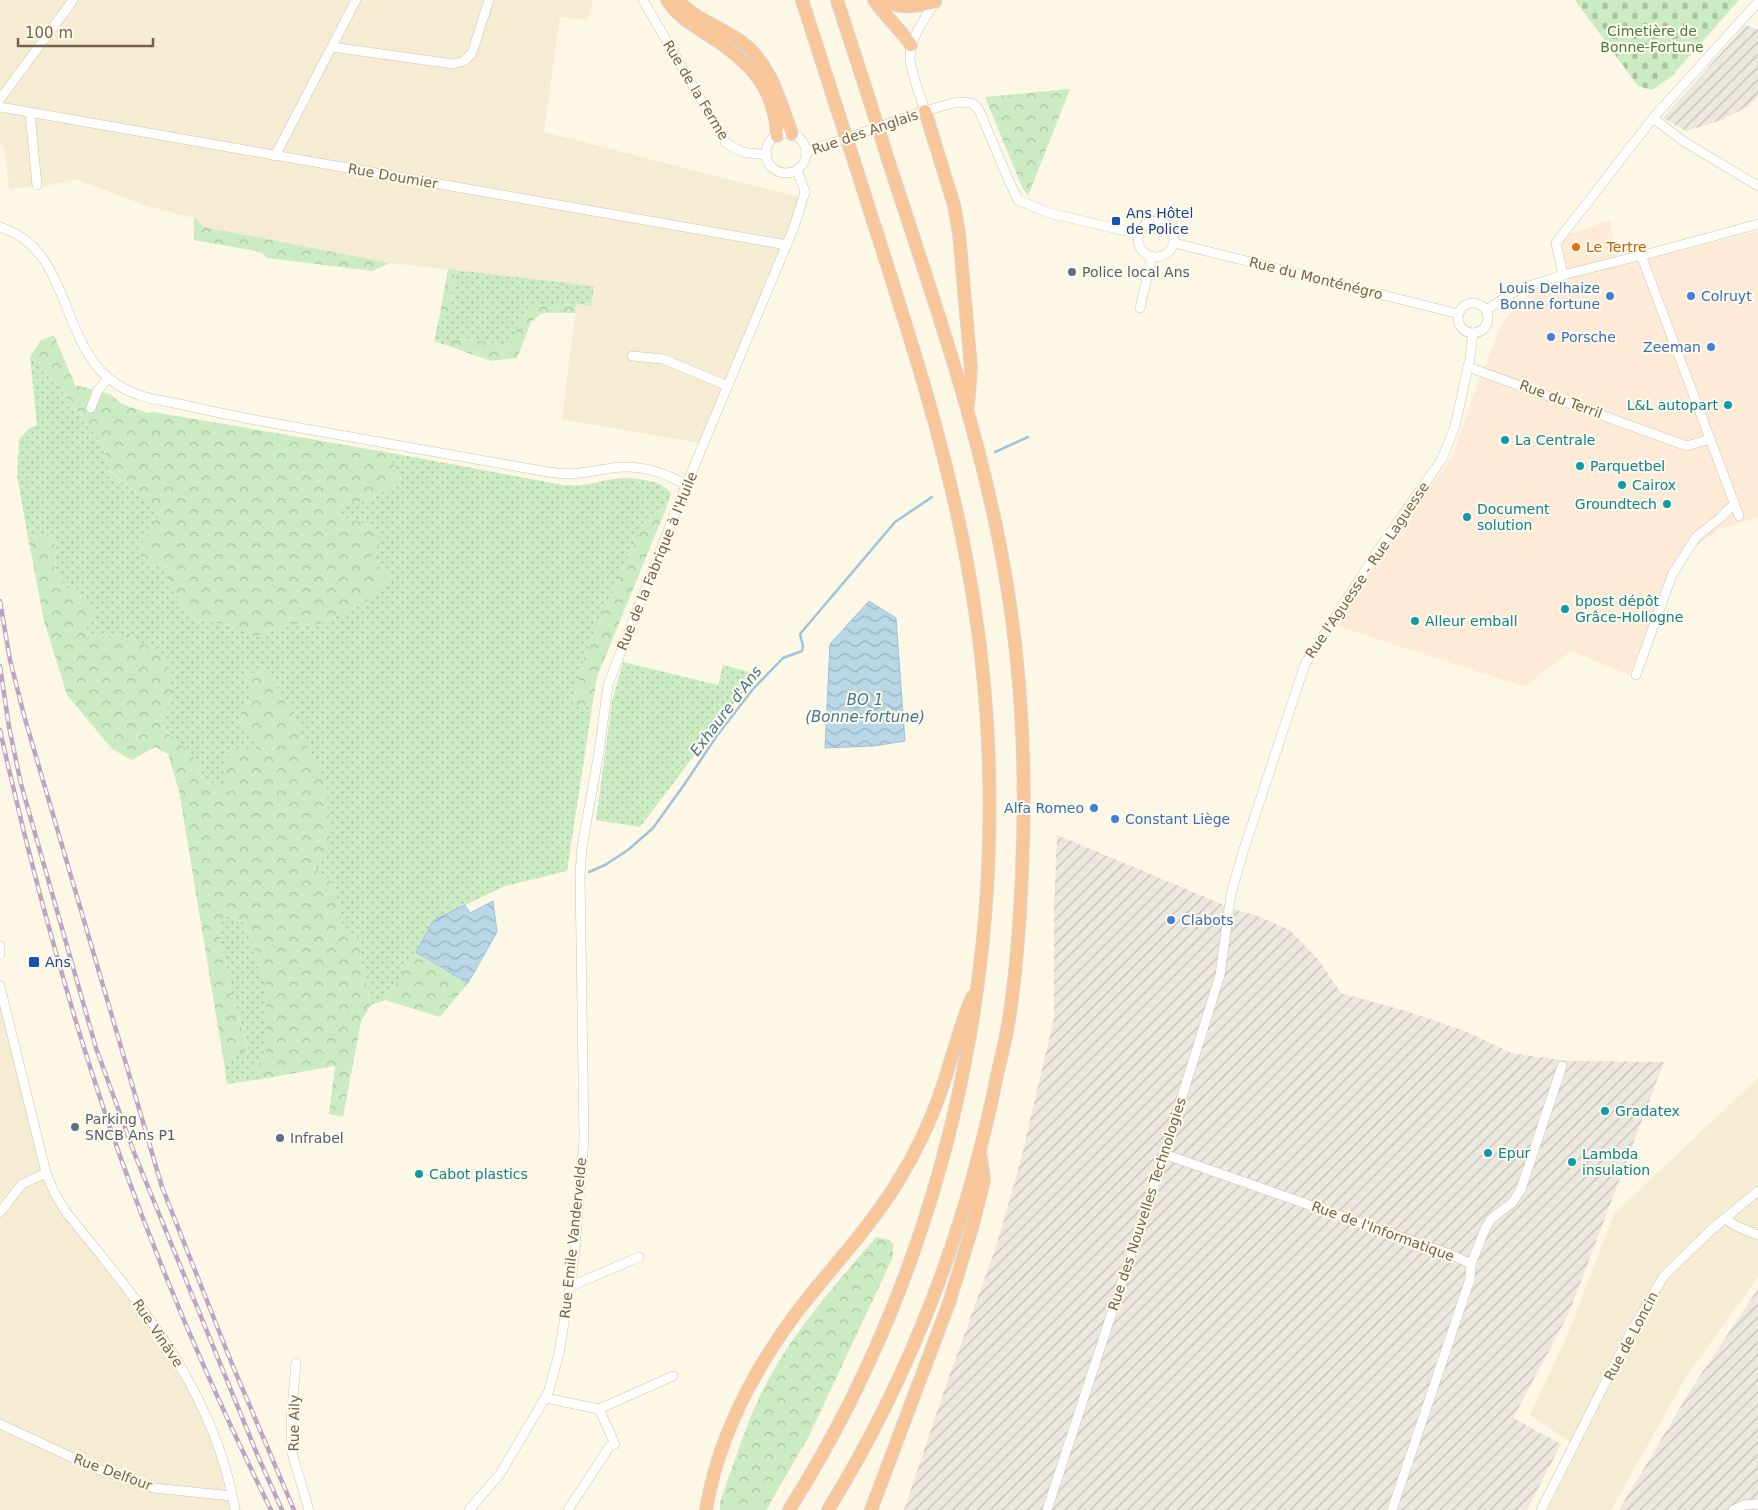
<svg xmlns="http://www.w3.org/2000/svg" width="1758" height="1510" font-family="'DejaVu Sans',sans-serif">
<defs>
<pattern id="industrial-furrows" width="10" height="10" patternUnits="userSpaceOnUse" patternTransform="scale(1.25)"><rect width="10" height="10" fill="#ede8df"/><path d="M-1 1l2-2M0 10L10 0M9 11l2-2" fill="none" stroke="#c5c0b7"/></pattern>
<pattern id="grass-dots" width="8" height="8" patternUnits="userSpaceOnUse" patternTransform="scale(1.25)"><rect width="8" height="8" fill="#cbebc3"/><path d="M2 2h.1M6 6h.1" fill="none" stroke="#a9c2a0" stroke-width="1.8" stroke-linecap="round"/></pattern>
<pattern id="forest-crowns" width="20" height="18" patternUnits="userSpaceOnUse" patternTransform="scale(1.25)"><rect width="20" height="18" fill="#cbebc3"/><path d="M2 6a3 3 0 1 1 6 0M12 15a3 3 0 1 1 6 0" fill="none" stroke="#a9c2a0"/></pattern>
<pattern id="cemetery-stones" width="16" height="16" patternUnits="userSpaceOnUse" patternTransform="scale(1.25)"><rect width="16" height="16" fill="#cbebc3"/><path d="M2 7V4a2 2 0 0 1 4 0v3zM10 15v-3a2 2 0 0 1 4 0v3z" fill="#a9c2a0"/></pattern>
<pattern id="water-waves" width="16" height="10" patternUnits="userSpaceOnUse" patternTransform="scale(1.25)"><rect width="16" height="10" fill="#b9d7e7"/><path d="M0 5q4-4 8 0t8 0" fill="none" stroke="#9bb2bd"/></pattern>
</defs>
<rect width="100%" height="100%" fill="#fdf8e5"/>
<g fill="#f5ecd3">
<path d="M0,0H593L587,20L560,17L544,132L798,197L799,201L790,230L775,260L699,443L562,419L576,304L591,306L594,286L390,263L205,227L194,218L147,206L75,179L50,185L9,189L4,145H0Z"/>
<path d="M0,1002L51,1181L64,1213L174,1360L216,1439L242,1510H0Z"/>
<path d="M1758,1078V1277L1686,1377L1611,1510H1547L1578,1447L1530,1415L1567,1336L1614,1214Z"/>
</g>
<path fill="#fdebd8" d="M1609,220L1620,266L1758,231V517L1718,530L1678,560L1629,675L1571,651L1524,687L1335,625L1400,527L1452,457L1478,382L1503,322L1522,301L1536,293L1568,284L1562,242L1569,234Z"/>
<g fill="url(#industrial-furrows)">
<path d="M1746,25L1758,29V96L1750,105L1722,120L1686,131L1663,118Z"/>
<path d="M1057,835L1236,910L1255,915L1290,930L1320,962L1341,993L1406,1011L1465,1031L1511,1053L1568,1061L1664,1062L1569,1313L1513,1418L1561,1444L1527,1510H904L945,1388L997,1244L1020,1163L1054,1018V908Z"/>
<path d="M1758,1289V1510H1619L1693,1386Z"/>
</g>
<g fill="url(#grass-dots)">
<path d="M455,270L594,286L591,306L576,304L531,306L519,324L511,347L487,342L455,339L451,347L434,341L440,314L445,313L450,310Z"/>
<path d="M30,357L61,390L103,445L109,471L161,513L139,548L170,570L166,581L192,618L241,628L254,637L291,624L317,625L371,599L389,578L370,558L375,527L340,516L338,505L370,500L402,479L386,452L563,485C570,485 576,486 583,485C594,484 604,480 614,479C631,477 660,479 671,493L667,506L645,520L584,657L573,704L592,707L567,871L505,886L434,920L416,952L385,1000L371,1005L356,934L344,933L334,884L313,866L251,695L240,723L261,742L259,750L220,785L204,781L193,756L161,727L172,692L128,633L88,639L86,626L87,599L65,587L55,571L56,549L52,535L28,537L17,476L19,440L28,429L37,425Z"/>
<path d="M623,662L718,685L723,665L758,674L734,703L640,827L596,820L612,701Z"/>
<path d="M224,914L243,922L251,937L266,989V1057L254,1070L262,1079L227,1084L224,1063L248,1048L232,995L218,928Z"/>
</g>
<g fill="url(#forest-crowns)">
<path d="M1070,89L1028,196L1022,187L985,97Z"/>
<path d="M194,218L205,227L390,263L372,271L267,258L261,252L194,240Z"/>
<path d="M448,269L455,270L450,310L445,313L440,314Z"/>
<path d="M576,304L575,313H542L531,322L517,358L491,361L451,347L454,339L488,342L510,347L519,324L531,306Z"/>
<path d="M54,335L75,385L110,394L122,404L148,413L154,412L386,452L402,479L370,500L338,505L340,516L375,527L380,543L370,558L390,577L371,599L317,625L291,624L254,637L241,628L192,618L166,581L170,570L166,566L143,563L139,548L160,513L109,470L103,445L61,390L30,357L41,340Z"/>
<path d="M667,506L597,677L592,707L573,705L584,657L645,520Z"/>
<path d="M52,535L56,549L55,571L65,587L87,599L97,609L86,626L88,639L128,633L167,660L172,692L161,727L193,756L204,781L220,785L230,749L259,750L260,742L240,723L251,695L245,677L262,668L280,691L326,782L331,845L313,866L334,884L344,933H356L371,1005L361,1021L343,1117L329,1114L335,1066L262,1079L253,1070L266,1056V989L251,937L243,922L225,914L218,929L232,995L248,1049L224,1063L179,791L168,754L155,747L132,760L112,749L67,695L44,621L28,537Z"/>
<path d="M416,952L468,983L440,1017L385,1000Z"/>
<path d="M876,1237L889,1240L893,1244V1257L809,1436L766,1510H720V1502C734,1464 747,1420 766,1384C794,1330 837,1283 876,1237Z"/>
</g>
<path fill="url(#cemetery-stones)" d="M1575,0H1739L1671,77L1652,90L1638,86Z"/>
<g fill="url(#water-waves)" stroke="#9ec4d9">
<path d="M869,601L896,618L905,741L873,746L825,748L830,644Z"/>
<path d="M493,901L497,932L468,983L416,952L434,920L465,905L470,913Z"/>
</g>
<g fill="none" stroke-linecap="round" stroke-linejoin="round">
<g stroke="#9ec4d9" stroke-width="2.5">
<path d="M995,452L1028,437"/>
<path d="M589,872L605,865L628,850L653,828L684,785L716,737L753,689L783,658L802,651L803,646L800,634L895,522L932,497"/>
</g>
<g stroke="#cfc2ab" stroke-width="10">
<g id="minor">
<path d="M643,0L726,143L742,152L767,155"/>
<path d="M332,47L453,64L464,61L472,53L489,0"/>
<path d="M0,99L73,0"/>
<path d="M0,107L787,245"/>
<path d="M925,111C921,98 910,70 910,58C910,36 926,18 936,0"/>
<path d="M30,113L37,185"/>
<path d="M1653,118L1683,141L1758,186"/>
<circle cx="786" cy="153" r="20"/>
<path d="M806,152L925,111L957,102L972,103L979,110L1009,181L1018,200L1049,213L1139,234"/>
<path d="M275,156L356,0"/>
<circle cx="1156" cy="239" r="18"/>
<path d="M0,227C73,249 58,348 118,385C136,397 158,400 179,404C206,410 233,416 261,421C356,438 452,455 548,472C575,476 586,472 612,468C639,464 664,472 686,485"/>
<path d="M1174,243L1459,314"/>
<path d="M1641,255L1739,516"/>
<path d="M1563,275L1556,243L1653,118L1758,2"/>
<circle cx="1473" cy="318" r="15"/>
<path d="M1140,308L1152,256"/>
<path d="M1486,310L1519,289L1563,275L1659,251L1758,224"/>
<path d="M632,356L663,359L728,386"/>
<path d="M1468,367L1687,446L1710,439"/>
<path d="M91,408L97,392L108,378"/>
<path d="M1636,675L1672,575L1696,537L1720,518L1734,504"/>
<path d="M0,946V954"/>
<path d="M0,986L46,1173L54,1192L66,1212C139,1302 215,1391 235,1510"/>
<path d="M1164,1154L1452,1255L1471,1264L1470,1279L1392,1510"/>
<path d="M0,1212L22,1184L46,1173"/>
<path d="M1725,1219L1736,1226L1758,1235"/>
<path d="M1471,1264L1485,1229L1491,1219L1513,1202L1521,1189L1562,1066"/>
<path d="M569,1287L639,1257"/>
<path d="M296,1363L291,1420L292,1453L309,1510"/>
<path d="M545,1398L599,1409L615,1444L610,1446L568,1510"/>
<path d="M599,1409L673,1376"/>
<path d="M0,1424L97,1469L154,1488L232,1496"/>
<path d="M469,1510L500,1474L548,1393L559,1354L574,1259L584,1139L580,875L582,847L599,752L608,685L680,500L794,227L805,192L797,170"/>
<path d="M1047,1510L1164,1154L1220,975L1231,894L1243,852L1305,664L1379,549L1442,459L1455,426L1470,358L1473,333"/>
<path d="M1541,1510L1630,1334L1663,1277L1711,1230L1758,1191"/>
<path d="M1733,1510L1744,1505L1758,1504"/>
</g>
</g>
<g stroke="#dbd6d0" stroke-width="14">
<g id="highway">
<path d="M667,0C676,15 690,23 705,33C745,58 775,84 777,136"/>
<path d="M678,0C695,20 722,27 743,43C771,64 780,102 792,134"/>
<path d="M802,0L839,115"/>
<path d="M837,0L871,105"/>
<path d="M874,0C885,16 900,29 911,45"/>
<path d="M884,0C901,10 917,6 935,2"/>
<path d="M925,111L954,205L959,233L971,368L968,406"/>
<path d="M706,1510C718,1437 753,1371 797,1312C830,1269 868,1230 897,1183C915,1154 930,1123 941,1091C952,1059 959,1028 972,997"/>
<path d="M789,1510C964,1233 1027,889 968,568C943,429 896,295 854,161"/>
<path d="M828,1510C910,1377 967,1228 997,1075C1002,1055 1007,1034 1010,1013C1017,966 1020,918 1022,871C1027,763 1021,653 1000,546C974,411 927,281 885,150"/>
<path d="M871,1510L949,1303L972,1228L984,1181L981,1157"/>
</g>
</g>
<use href="#minor" stroke="#fff" stroke-width="9"/>
<use href="#highway" stroke="#f9c69a" stroke-width="12"/>
<g stroke="#bea3c7" stroke-width="4.5">
<g id="rail">
<path d="M0,601L10,660L25,719L162,1187L232,1364L294,1510"/>
<path d="M0,666L9,727L21,784L96,1048L135,1155L257,1454L282,1510"/>
<path d="M0,730C24,838 52,945 85,1051C134,1209 198,1362 271,1510"/>
</g>
</g>
<use href="#rail" stroke="#fffbec" stroke-width="2.5" stroke-dasharray="8" stroke-linecap="butt"/>
<g stroke="#dbd6d0" stroke-width="14" stroke-linecap="butt">
<g id="highway-bridge">
<path d="M871,105L885,150"/>
<path d="M839,115L854,161"/>
</g>
</g>
<use href="#highway-bridge" stroke="#f9c69a" stroke-width="12"/>
</g>
<g fill="#1a4fb4" stroke="#fffbec" stroke-width="2">
<rect x="1111" y="216" width="10" height="10" rx="2.5"/>
<rect x="28" y="956" width="12" height="12" rx="2.5"/>
</g>
<circle fill="#e8710a" stroke="#fffbec" stroke-width="2" cx="1576" cy="247" r="5"/>
<g fill="#5c6f8a" stroke="#fffbec" stroke-width="2">
<circle cx="1072" cy="272" r="5"/>
<circle cx="75" cy="1127" r="5"/>
<circle cx="280" cy="1138" r="5"/>
</g>
<g fill="#3f7fe0" stroke="#fffbec" stroke-width="2">
<circle cx="1610" cy="296" r="5"/>
<circle cx="1691" cy="296" r="5"/>
<circle cx="1551" cy="337" r="5"/>
<circle cx="1711" cy="347" r="5"/>
<circle cx="1094" cy="808" r="5"/>
<circle cx="1115" cy="819" r="5"/>
<circle cx="1171" cy="920" r="5"/>
</g>
<g fill="#0f9aa8" stroke="#fffbec" stroke-width="2">
<circle cx="1728" cy="405" r="5"/>
<circle cx="1505" cy="440" r="5"/>
<circle cx="1580" cy="466" r="5"/>
<circle cx="1622" cy="485" r="5"/>
<circle cx="1667" cy="504" r="5"/>
<circle cx="1467" cy="517" r="5"/>
<circle cx="1565" cy="609" r="5"/>
<circle cx="1415" cy="621" r="5"/>
<circle cx="1605" cy="1111" r="5"/>
<circle cx="1488" cy="1153" r="5"/>
<circle cx="1572" cy="1162" r="5"/>
<circle cx="419" cy="1174" r="5"/>
</g>
<g text-anchor="middle" dominant-baseline="central" stroke-width="4" stroke-linejoin="round" paint-order="stroke">
<g font-size="14" fill="#467d41" stroke="#fffbec">
<text x="1652" y="31">Cimetière de<tspan x="1652" dy="16">Bonne-Fortune</tspan></text>
</g>
<g font-size="14" fill="#766349" stroke="#fffbec">
<text transform="translate(696 90) rotate(59)">Rue de la Ferme</text>
<text transform="translate(865 132) rotate(-19)">Rue des Anglais</text>
<text transform="translate(393 176) rotate(10)">Rue Doumier</text>
<text transform="translate(1316 278) rotate(14)">Rue du Monténégro</text>
<text transform="translate(1561 399) rotate(20)">Rue du Terril</text>
<text transform="translate(657 561) rotate(-68)">Rue de la Fabrique à l'Huile</text>
<text transform="translate(1367 570) rotate(-56)">Rue l'Aguesse - Rue Laguesse</text>
<text transform="translate(1147 1204) rotate(-72)">Rue des Nouvelles Technologies</text>
<text transform="translate(1383 1231) rotate(20)">Rue de l'Informatique</text>
<text transform="translate(573 1238) rotate(-84)">Rue Emile Vandervelde</text>
<text transform="translate(158 1333) rotate(56)">Rue Vinâve</text>
<text transform="translate(1631 1336) rotate(-62)">Rue de Loncin</text>
<text transform="translate(294 1423) rotate(-89)">Rue Aily</text>
<text transform="translate(113 1472) rotate(20)">Rue Delfour</text>
</g>
<g font-size="14" fill="#164399" stroke="#fffbec" text-anchor="start">
<text x="1126" y="213">Ans Hôtel<tspan x="1126" dy="16">de Police</tspan></text>
<text x="45" y="962">Ans</text>
</g>
<g font-size="14" fill="#c56008" stroke="#fffbec" text-anchor="start">
<text x="1586" y="247">Le Tertre</text>
</g>
<g font-size="14" fill="#4e5e75" stroke="#fffbec" text-anchor="start">
<text x="1082" y="272">Police local Ans</text>
<text x="85" y="1119">Parking<tspan x="85" dy="16">SNCB Ans P1</tspan></text>
<text x="290" y="1138">Infrabel</text>
</g>
<g font-size="14" fill="#366cbe" stroke="#fffbec" text-anchor="start">
<text x="1600" y="288" text-anchor="end">Louis Delhaize<tspan x="1600" dy="16">Bonne fortune</tspan></text>
<text x="1701" y="296">Colruyt</text>
<text x="1561" y="337">Porsche</text>
<text x="1701" y="347" text-anchor="end">Zeeman</text>
<text x="1084" y="808" text-anchor="end">Alfa Romeo</text>
<text x="1125" y="819">Constant Liège</text>
<text x="1181" y="920">Clabots</text>
</g>
<g font-size="14" fill="#0d838f" stroke="#fffbec" text-anchor="start">
<text x="1718" y="405" text-anchor="end">L&amp;L autopart</text>
<text x="1515" y="440">La Centrale</text>
<text x="1590" y="466">Parquetbel</text>
<text x="1632" y="485">Cairox</text>
<text x="1657" y="504" text-anchor="end">Groundtech</text>
<text x="1477" y="509">Document<tspan x="1477" dy="16">solution</tspan></text>
<text x="1575" y="601">bpost dépôt<tspan x="1575" dy="16">Grâce-Hollogne</tspan></text>
<text x="1425" y="621">Alleur emball</text>
<text x="1615" y="1111">Gradatex</text>
<text x="1498" y="1153">Epur</text>
<text x="1582" y="1154">Lambda<tspan x="1582" dy="16">insulation</tspan></text>
<text x="429" y="1174">Cabot plastics</text>
</g>
<g font-size="15" font-style="italic" fill="#457592" stroke="#fffbec">
<text x="865" y="700">BO 1<tspan x="865" dy="17">(Bonne-fortune)</tspan></text>
<text transform="translate(726 711) rotate(-53)">Exhaure d'Ans</text>
</g>
</g>
<path d="M18 38v8h135v-8" fill="none" stroke="#766349" stroke-width="2.5"/>
<text x="25" y="38" font-size="15" fill="#766349" stroke="#fffbec" stroke-width="4" paint-order="stroke">100 m</text>
</svg>
